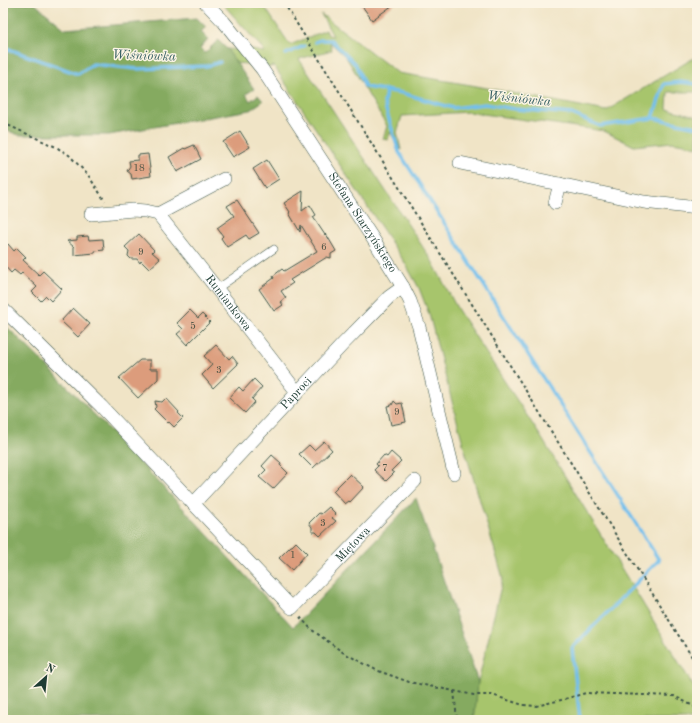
<svg xmlns="http://www.w3.org/2000/svg" width="700" height="723" font-family="'Old Standard TT',serif">
<rect width="100%" height="100%" fill="#fcf5e5"/>
<filter id="ink" filterUnits="userSpaceOnUse"><feTurbulence type="fractalNoise" baseFrequency=".025" numOctaves="2"/><feDisplacementMap in="SourceGraphic" scale="8" xChannelSelector="R" yChannelSelector="G"/><feConvolveMatrix kernelMatrix="1 2 1 2 8 2 1 2 1" color-interpolation-filters="sRGB"/></filter>
<filter id="wash" filterUnits="userSpaceOnUse"><feTurbulence type="fractalNoise" baseFrequency=".012" numOctaves="4" result="noise"/><feDisplacementMap in="SourceGraphic" scale="16" xChannelSelector="R" yChannelSelector="G"/><feGaussianBlur stdDeviation="0.9" result="paint"/><feColorMatrix in="noise" values="0 0 0 0 0 0 0 0 0 0 0 0 0 0 0 0 0 1.4 0 .05"/><feComposite in="paint" operator="in"/></filter>
<g filter="url(#wash)">
<rect width="100%" height="100%" fill="#f0e4c6"/>
<path fill="#a7c56c" stroke="#638150" d="M222,3H262L290,45L326,30L328,35L333,36L321,14L398,73L471,85L606,111L697,56V92H668L667,109L697,116V147L685,144L672,142L634,146L604,131L469,112L402,116L397,133L401,150L390,132L388,140L383,139L387,126L366,91L364,90L363,85L346,57L330,42L332,50L299,59L432,261L458,310L541,437L697,692V720H474L478,682L503,578L464,447L429,314L419,288L405,263L274,66L262,69L250,64L232,63L3,36L217,57L227,49L252,50L264,52L262,48Z"/>
<g fill="#85aa60" stroke="#52744a">
<path d="M3,3H34L65,29L197,18L206,27L201,32L208,39L200,48L205,53L218,40L227,49L254,89L246,94L250,101L258,95L263,101L250,110L109,135H19L3,129Z"/>
<path d="M3,323C104,420 197,524 293,627L416,498L478,682L474,720H3Z"/>
</g>
<g fill="none" stroke-linecap="round" stroke-linejoin="round">
<g stroke="#73c0ed" stroke-width="3.5">
<path d="M315,42L320,40H331L356,65L365,87L402,93L453,108L485,104L515,109L572,114L600,126L653,118L664,84L680,82L697,84"/>
<path d="M3,47L78,74L93,64L137,69L207,66L220,62"/>
<path d="M286,54L304,46"/>
<path d="M386,90L384,103L399,152L659,560L572,648L580,720"/>
<path d="M653,118L697,127"/>
</g>
</g>
<g id="blocks">
<g fill="#dc9c7c">
<path d="M360,3H396L372,20Z"/>
<path d="M240,131L250,147L233,157L223,142Z"/>
<path d="M194,145L201,159L177,172L169,157L184,148L185,149Z"/>
<path d="M148,154L151,176L132,179L131,174L127,171L130,166L129,161L138,160V155Z"/>
<path d="M267,160L279,179L265,188L253,169Z"/>
<path d="M303,191L302,211L310,205L316,215L313,217L325,235L326,234L336,251L331,254V258L327,257L290,280L293,283L281,291L286,298L281,302L283,305L274,311L259,289L274,278L273,276L282,269L284,271L317,251L301,225L300,232L289,213L290,212L284,203Z"/>
<path d="M237,200L259,233L249,239L246,235L227,247L221,238L223,236L217,228L234,216L227,206Z"/>
<path d="M139,234L154,250L152,252L160,259L149,269L141,261L140,263L137,259H131L128,256L129,251L125,247Z"/>
<path d="M88,236L89,240L103,239L104,250L95,251V253L74,255V247L67,241L77,240V237Z"/>
<path d="M8,244L14,251L17,248L26,257L23,260L39,275L43,271L62,289L51,301L46,296L41,301L32,292L37,287L22,273L20,275L14,270L11,273L3,264V249Z"/>
<path d="M73,308L90,324L78,337L61,321Z"/>
<path d="M190,310L198,318L202,314L210,322L187,345L177,334L183,329L177,323Z"/>
<path d="M216,345L229,359L232,356L238,364L213,388L202,375L212,365L204,356Z"/>
<path d="M140,360H150V369H158V379L138,398L119,378Z"/>
<path d="M254,379L262,387L252,399L255,402L245,413L229,398L239,387L243,391Z"/>
<path d="M166,398L179,412L178,413L183,418L174,427L169,422L168,423L154,409L156,407L155,401L162,402Z"/>
<path d="M394,401L397,404L402,403L406,422L391,425L387,406L392,405Z"/>
<path d="M324,441L332,450L313,468L299,454L309,445L314,450Z"/>
<path d="M391,452L401,461L391,471L394,473L386,481L374,470L378,466L376,464L384,455L387,457Z"/>
<path d="M272,455L281,463L280,465L288,473L273,489L259,477L266,470L262,466Z"/>
<path d="M350,474L364,487L350,502L349,501L345,504L333,491Z"/>
<path d="M329,507L336,514L332,518L336,521L320,536L316,532H312V527L309,523L319,513L321,514Z"/>
<path d="M296,542L307,553L292,570L279,558L291,546H292Z"/>
</g>
</g>
</g>
<g filter="url(#ink)">
<use href="#blocks" fill-opacity="0" stroke="#3e564a" stroke-width="1"/>
<g fill="none" stroke-linecap="round" stroke-linejoin="round">
<g stroke="#3e564a" stroke-width="8">
<path id="service" d="M217,289L274,249"/>
</g>
<g stroke="#3e564a" stroke-width="14">
<g id="minor">
<path id="s1" d="M206,3L224,22L262,69L375,242L403,287L410,301L419,327L454,473"/>
<path d="M460,163L644,202L697,208"/>
<path d="M555,203L560,184"/>
<path id="s2" d="M91,214L133,210L145,211L158,214L217,289L297,392"/>
<path d="M158,214L224,179"/>
<path id="s3" d="M3,309L101,406L292,608L415,481"/>
<path id="s4" d="M194,503L343,344L389,297L403,287"/>
</g>
</g>
<g stroke="#3e564a" stroke-width="2" stroke-dasharray="3 3" stroke-linecap="butt">
<path d="M284,3L697,665"/>
<path d="M3,123L56,147L69,155L88,175L105,201"/>
<path d="M300,617L312,630L344,653L376,670L409,682L474,695H492L523,705L536,706L561,700L586,693L674,696L697,708"/>
<path d="M454,691L457,720"/>
</g>
<use href="#service" stroke="#fff" stroke-width="7"/>
<use href="#minor" stroke="#fff" stroke-width="13"/>
</g>
</g>
<g text-anchor="middle" dominant-baseline="central" stroke-width="3" stroke-linejoin="round" paint-order="stroke">
<g font-size="10" fill="#4e5546">
<text x="139" y="168">18</text>
<text x="324" y="247">6</text>
<text x="141" y="252">9</text>
<text x="193" y="326">5</text>
<text x="219" y="370">3</text>
<text x="397" y="412">9</text>
<text x="385" y="468">7</text>
<text x="323" y="523">3</text>
<text x="293" y="555">1</text>
</g>
<g font-size="12" fill="#1f3d34" stroke="#fcf5e5">
<text stroke="none"><textPath href="#s1" startOffset="270">Stefana Starzyńskiego</textPath></text>
<text stroke="none"><textPath href="#s2" startOffset="181">Rumiankowa</textPath></text>
<text stroke="none"><textPath href="#s4" startOffset="150">Paproci</textPath></text>
<text stroke="none"><textPath href="#s3" startOffset="504">Miętowa</textPath></text>
</g>
<g font-size="13" font-style="italic" fill="#345e62" stroke="#fcf5e5">
<text transform="translate(144 56) rotate(2)">Wiśniówka</text>
<text transform="translate(519 99) rotate(6)">Wiśniówka</text>
</g>
</g>
<rect width="700" height="723" fill="none" stroke="#fcf5e5" stroke-width="16"/>
<g transform="translate(46 677) rotate(27)" stroke="#fcf5e5" stroke-width="3" paint-order="stroke">
<path d="M0-3L7 15L0 10L-7 15Z" fill="#1f3d34"/>
<text y="-6" font-size="11" font-weight="bold" text-anchor="middle" fill="#1f3d34">N</text>
</g>
</svg>
